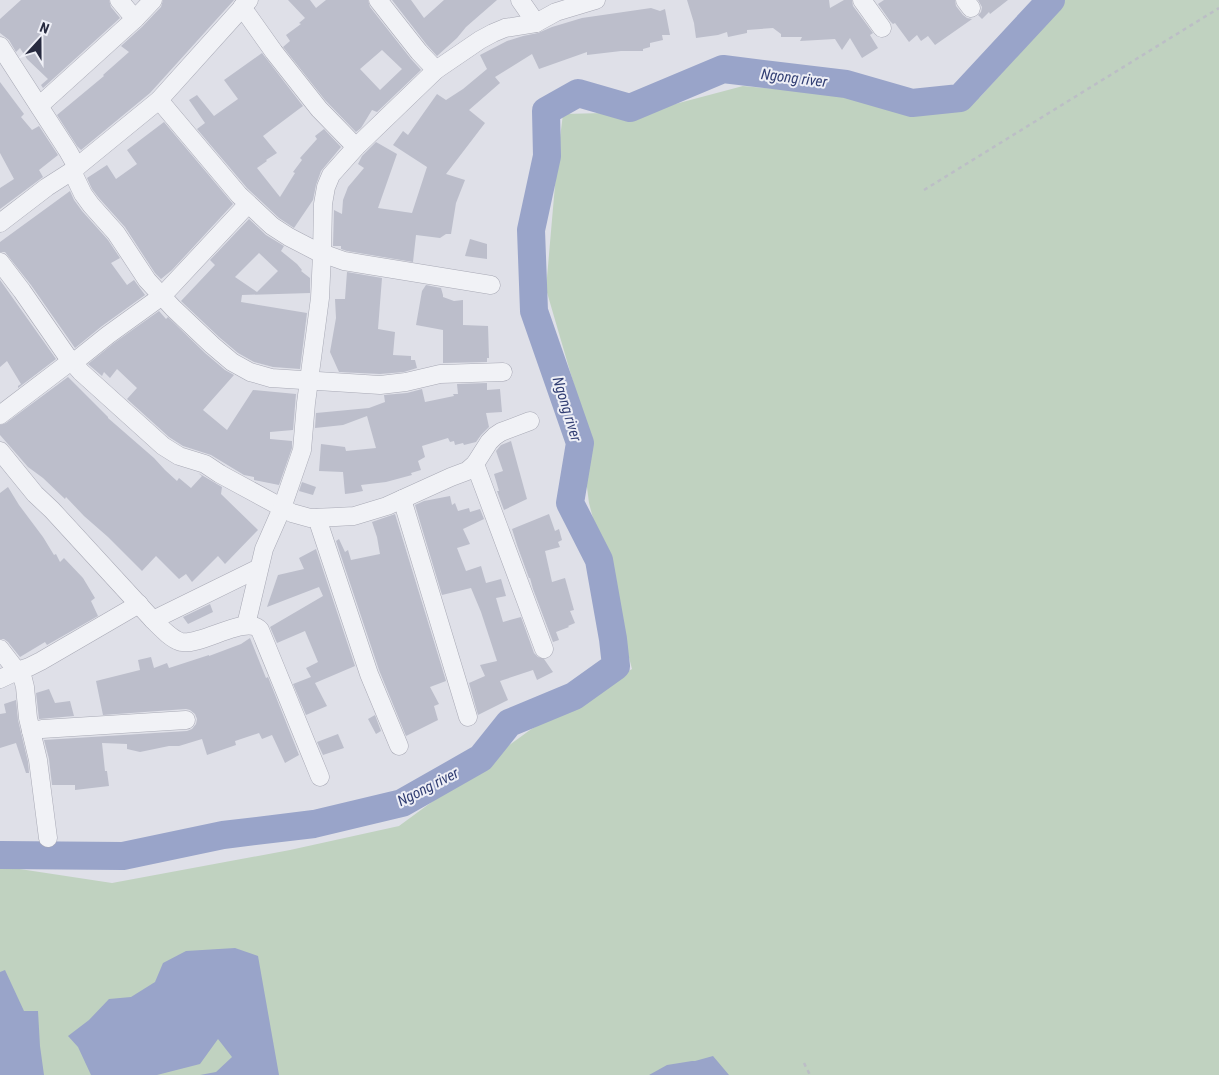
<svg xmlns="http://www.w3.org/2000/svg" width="1219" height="1075" font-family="'Roboto Condensed',sans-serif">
<rect width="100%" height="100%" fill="#dfe0e8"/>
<path fill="#c0d2c0" d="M1063,0H1219V1075H0V866L112,883L290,850L399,826L530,730L632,669L589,503L574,385L546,289L557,162L563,114L645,112L743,86L841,95L941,113L980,97L1016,57Z"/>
<g fill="#99a4c9">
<path d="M235,948L258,956L279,1075H200L216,1072L232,1057L218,1039L200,1064L157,1075H91L78,1047L68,1036L89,1020L109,999L131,997L155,982L163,963L186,951Z"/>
<path d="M5,970L24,1011H38L40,1046L44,1075H0V972Z"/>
<path d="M713,1056L729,1075H649L667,1065L692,1061H695Z"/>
</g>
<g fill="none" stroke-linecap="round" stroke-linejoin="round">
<path stroke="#99a4c9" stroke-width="28" d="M0,855L123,856L223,835L314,824L402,803L481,758L509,723L574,696L616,666L613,639L599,560L570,503L580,443L534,311L531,230L547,156L546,111L578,93L630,108L723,69L846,84L912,103L960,98L1051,0"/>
</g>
<g fill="#bcbecb" fill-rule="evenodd">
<path d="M21,0H109L111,7L120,18L43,88L41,85L48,79L27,59L20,48L16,52L9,40L0,33V19Z"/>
<path d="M163,0H234L150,93L81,150L77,146L57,115L104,76L103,75L129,52L121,46L142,27L161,7Z"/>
<path d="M288,0H310L316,8L326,0H368L370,7L411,59L421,70L377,112L372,110L361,128L356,132L325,100L283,47L290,41L286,35L301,24L299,23L305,18ZM382,50L402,69L380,90L360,69Z"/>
<path d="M392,0H411L424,18L444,0H497L466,27L457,38L437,56L427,45Z"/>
<path d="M687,0H829L830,8L844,0H852L853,6L873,33L870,35L878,48L862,58L850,38L842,50L835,39L800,41L802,37H781V34L773,28L747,30V33L728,37L727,32L718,35L696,38L694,23Z"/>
<path d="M884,0H955L956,6L963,15L967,18L972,19L975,17L935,45L928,36L921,41L917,35L909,42L895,23L893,24L890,21L878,4Z"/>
<path d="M978,0H1008L990,14L989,12L982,19L978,15L981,12L982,7Z"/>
<path d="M651,8L660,11L665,9L670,35H662L663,40L650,43V47L643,49V51H621L587,55V52L539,69L532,54L495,77L500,83L469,110L485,123L446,174L465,180L456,203L451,234H446L440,238L416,235L413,262L347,251L341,249V246H333L334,210L342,214L343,200L348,187L364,168L358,164L362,156L376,142L397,154L378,208L412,213L427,167L393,145L403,131L408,135L437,94L446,100L463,89L487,69L480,55L507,41L523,36L538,33L552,27L582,18Z"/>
<path d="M262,53L303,106L263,136L277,153L266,160L267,161L257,168L280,197L295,173L293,172L302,160L300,158L317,139L315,136L324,129L341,147L321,171L316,185L313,200L294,228L279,218L247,188L197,129L205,123L189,100L197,95L214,116L238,99L224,80Z"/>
<path d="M0,82L24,114L21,117L32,130L39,126L58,155L39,170L43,177L0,209V188L14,179L0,153Z"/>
<path d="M164,122L233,204L172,270L161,279L155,273L125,227L99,198L92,189L87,178L107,165L116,179L137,164L127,150Z"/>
<path d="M70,191L74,200L82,211L108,240L120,258L111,263L127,285L134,280L145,295L102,326L75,348L31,285L8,256L5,252H0V242Z"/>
<path d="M249,219L266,235L284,246L281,251L297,264L302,270L301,271L310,278V293L242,295L241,302L307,313L300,369L273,367L254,362L238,353L219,337L181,301L215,265L210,260ZM259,253L278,271L257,292L235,277Z"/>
<path d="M470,239L487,244V259L465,256Z"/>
<path d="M347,272L382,278L378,329L395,332L393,355L411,356V360H415L417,368L404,372L380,374L339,372L330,352L336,318L335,299H345Z"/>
<path d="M0,280L56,359L18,388V386L21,384L7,361L0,367Z"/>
<path d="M426,285L441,288L443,295V297L454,301L463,300V325L488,326L489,358H487V362L443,363V330L416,325L422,291Z"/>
<path d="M159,311L166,319L168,317L205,353L225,370L234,375L203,410L227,430L253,390L296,394L293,430L270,432V439L292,441V448L279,485L254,480V477L244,475L211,455L183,446L169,437L127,399L137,388L117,369L110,378L104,372L102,376L88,364L114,343Z"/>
<path d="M68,377L108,417V418L154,458L165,470L177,481L179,478L191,488L202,476L198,473L200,474L222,487L221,494L258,530L225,564L218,556L192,582L186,574L179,579L156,556L142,571L108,537L84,516L66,497L65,499L43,478L28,467L0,435V425L6,423Z"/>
<path d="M487,383V390L500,389L502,412L486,413L489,427L481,435L476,442L464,445L463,443L455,445L454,441L450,442L448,438L422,446L425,457L418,461L421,470L411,473L412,475L386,482L361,485L363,491L353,493L345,494L343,472L319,471L321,444L345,447L346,451L376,448L367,416L343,425L315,428L316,413L369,408L385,402L384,395L407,393L422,389L425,402L454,396L453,394H458L457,384Z"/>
<path d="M511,441L527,499L504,510L497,491H499L494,474L503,471L496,451L501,445Z"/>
<path d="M302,482L316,487L313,495L299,491Z"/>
<path d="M8,487L19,505L43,537L54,555L56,554L60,562L64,558L83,578L95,598L91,601L98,616L47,645L45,642L20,657L8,642L4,639H0V493Z"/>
<path d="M450,496L452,505L455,503L458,511L469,508L470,512L480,509L484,519L463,529L470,544L457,548L466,571L481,566L486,583L501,579L506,596L496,598L503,622L521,617L534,653L538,657L544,659L553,672L537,680L533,670L500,681L508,700L478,715L469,683L485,676L480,665L497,661L481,612L471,588L442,595L415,505L424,501Z"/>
<path d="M395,514L446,681L430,687L439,704L434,706L438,720L406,736L379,670L336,541L339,539L345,552L348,550L351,560L380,554L377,537L372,522Z"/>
<path d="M549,514L555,531L559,529L562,540L558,542L560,547L545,551L552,582L565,578L574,610L570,611L575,623L568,626L569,627L556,632L559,640L553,642L533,589L530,578H529L517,545L512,529Z"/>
<path d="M316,549L355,666L315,683L327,706L306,715L293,684L311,677L306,668L318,662L305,631L277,643L270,627L323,596L319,587L267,607L278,575L304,569L299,558Z"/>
<path d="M210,604L213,612L188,624L183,617Z"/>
<path d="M250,638L266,678L268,677L299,755L285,763L272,735L262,739L259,733L235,741L236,745L207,755L202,739L179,746H169L140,752L127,749V744L102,743L105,771H107L109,786L75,790V785H52L49,759L44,740L187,731L192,729L196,724L197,719L195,714L190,710L186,709L103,715L96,681L140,670L138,660L151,657L154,668L167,663L169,668L209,655V656L241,644Z"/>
<path d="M49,689L55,703L70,701L74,716L39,719L36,693Z"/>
<path d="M16,700L18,720L28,762L29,773H26L16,743L0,748V714L6,713L4,704Z"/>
<path d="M375,715L381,731L376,734L368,719Z"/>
<path d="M338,734L344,748L323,755L317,742Z"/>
</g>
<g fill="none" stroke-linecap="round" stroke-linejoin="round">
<g stroke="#a8a9b5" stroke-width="19">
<g id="street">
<path d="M119,0L135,19"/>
<path d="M520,0L536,23"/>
<path d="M862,0L882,28"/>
<path d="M965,0L971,8"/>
<path d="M242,7L274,52L319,109L356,147"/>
<path d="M0,46L68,151L77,167"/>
<path d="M436,70L480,40L493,33L505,28L536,23L556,12L596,0"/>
<path d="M159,100L239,195L272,226L289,237L316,251L344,261L491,285"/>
<path d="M39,106L135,19L153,0"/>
<path d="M72,171L83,194L91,205L116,233L147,280L173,308L212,345L232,362L250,372L271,378L380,385L406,382L440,374L503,372"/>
<path d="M0,223L47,187L72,171L159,100L249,0"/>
<path d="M0,262L22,291L67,356L81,372L163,446L179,456L205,464L220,474L292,513L310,518L336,517L354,516L387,506L451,477L467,471L475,464L489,442L495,436L501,432L530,421"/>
<path d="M73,363L108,335L162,296L248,204"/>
<path d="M0,415L71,361"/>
<path d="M0,451L35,494L52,510L153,620C161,628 171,639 181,642C202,646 246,614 260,630L320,777"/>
<path d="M475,464L544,649"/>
<path d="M402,499L468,717"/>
<path d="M317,518L369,674L399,746"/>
<path d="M153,620L259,568"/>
<path d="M246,625L264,549L282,508L302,450L306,403L320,298L322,254L323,204L326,187L331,175L356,147L436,70L419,52L378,0"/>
<path d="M0,649L17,671L29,667L41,661L139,604"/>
<path d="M0,679L17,671L23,679L25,687L28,718L38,760L48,838"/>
<path d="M31,731L42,729L186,720"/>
</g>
</g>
<g stroke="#bcbec6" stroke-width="2.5" stroke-dasharray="4 4" stroke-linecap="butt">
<path d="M924,190L1219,8"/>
<path d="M804,1063L810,1075"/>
</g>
<use href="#street" stroke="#f1f2f6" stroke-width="18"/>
</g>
<g text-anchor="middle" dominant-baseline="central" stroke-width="4" stroke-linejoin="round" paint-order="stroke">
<g font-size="15" font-style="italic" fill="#313e73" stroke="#eeeff6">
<text transform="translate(794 78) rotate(7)">Ngong river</text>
<text transform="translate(567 409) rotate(73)">Ngong river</text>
<text transform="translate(428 787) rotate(-27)">Ngong river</text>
</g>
</g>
<g transform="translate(40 40) rotate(21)" stroke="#eeeff6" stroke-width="4" paint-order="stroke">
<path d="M0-4L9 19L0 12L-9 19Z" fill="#272a3f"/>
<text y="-8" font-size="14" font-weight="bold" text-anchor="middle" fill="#272a3f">N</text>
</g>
</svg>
